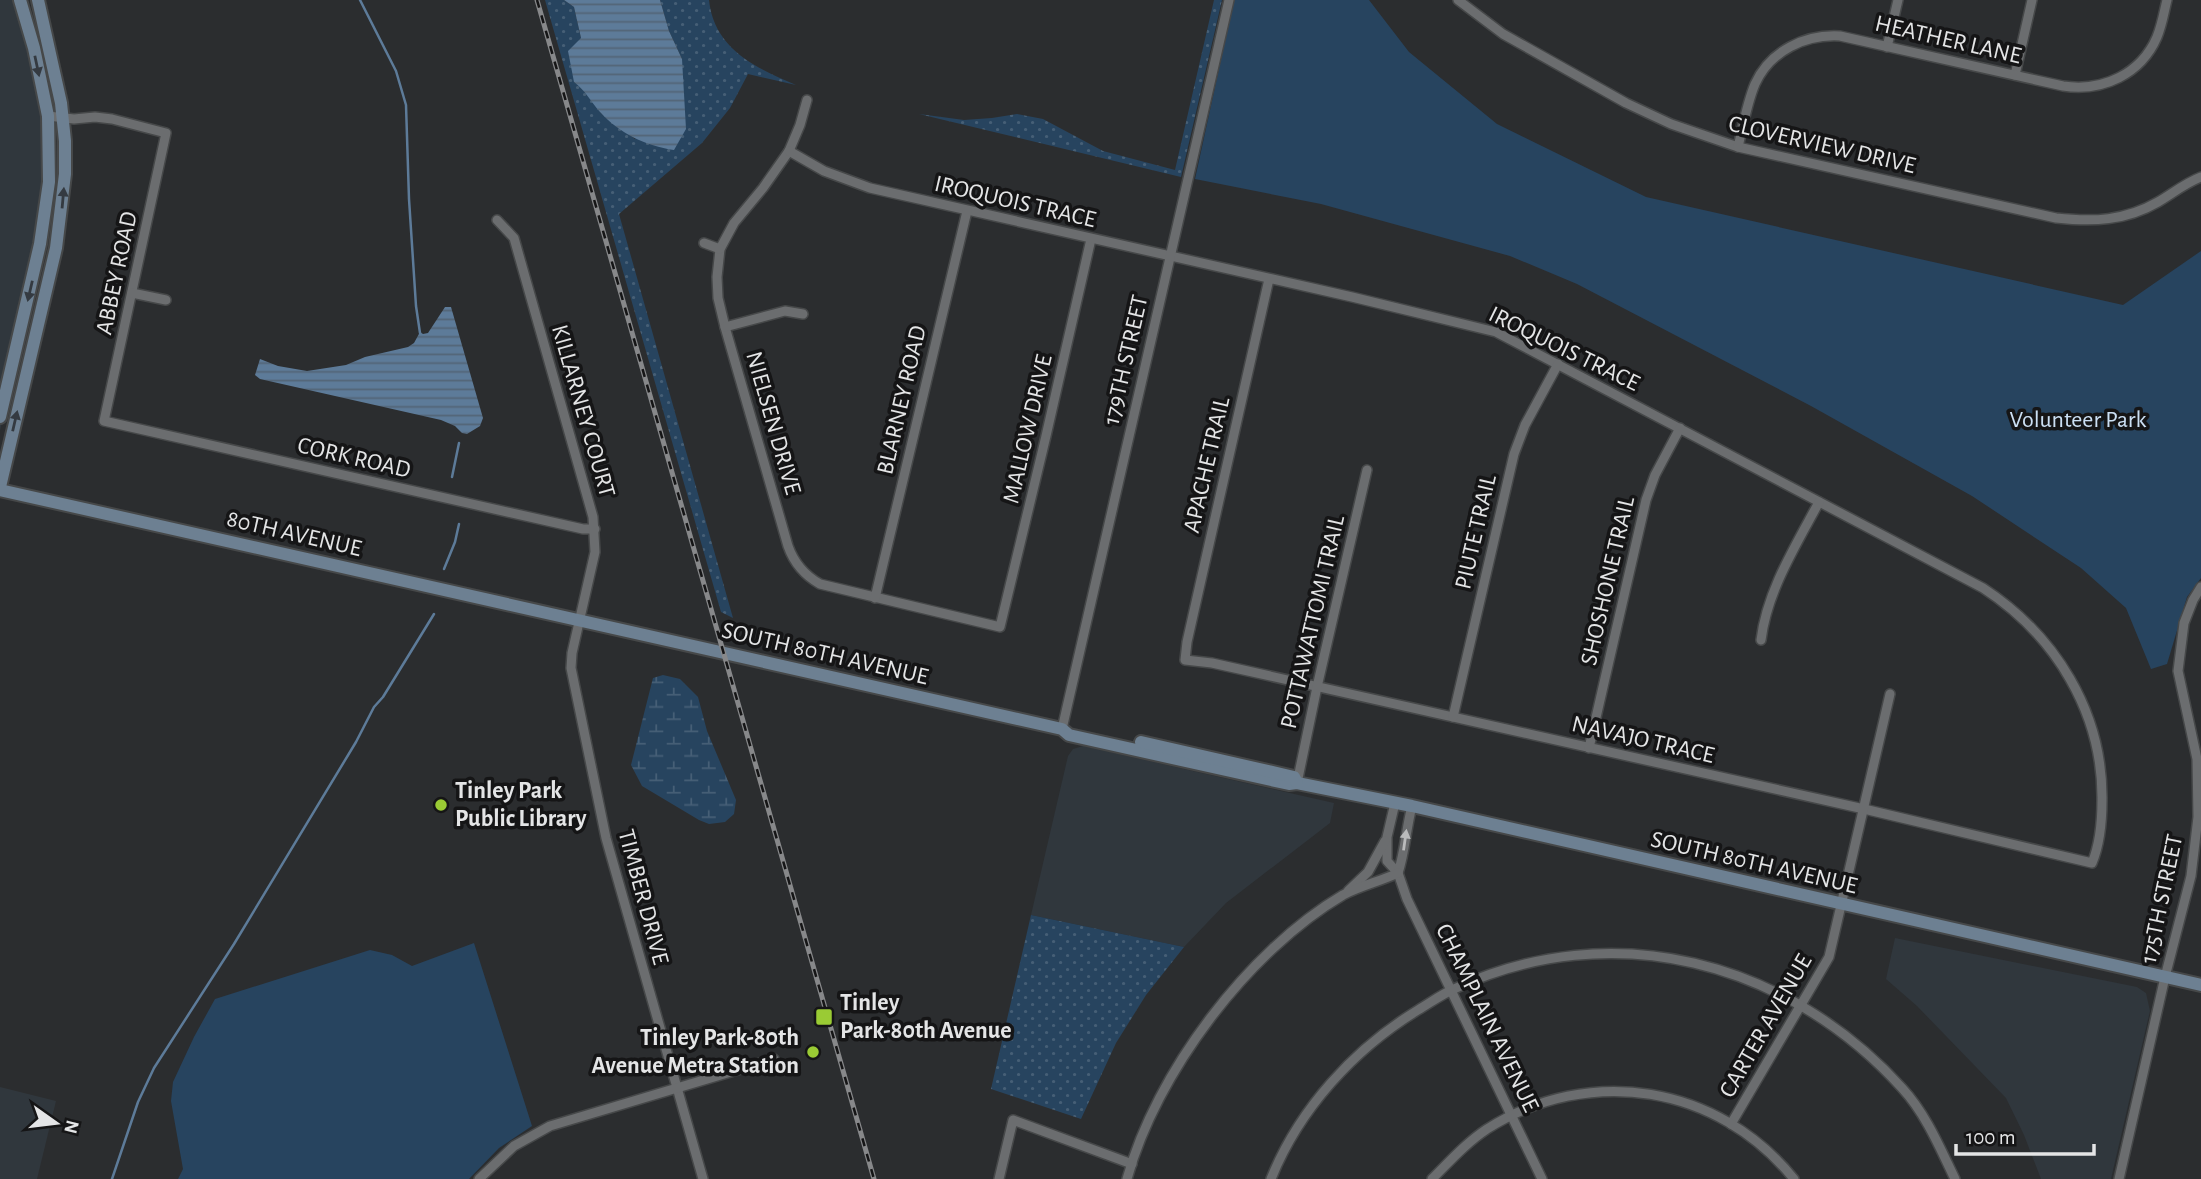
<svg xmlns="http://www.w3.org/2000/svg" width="2201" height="1179" font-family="'Alegreya Sans',sans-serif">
<defs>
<pattern id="grass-dots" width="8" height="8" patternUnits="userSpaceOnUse" patternTransform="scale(1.75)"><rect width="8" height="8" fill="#27445f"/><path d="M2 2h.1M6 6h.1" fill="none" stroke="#465f76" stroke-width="1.8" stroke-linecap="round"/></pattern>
<pattern id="wetland-marsh" width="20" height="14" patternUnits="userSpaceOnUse" patternTransform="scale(1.75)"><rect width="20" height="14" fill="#27445f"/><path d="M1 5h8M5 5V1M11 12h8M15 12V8" fill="none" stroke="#465f76"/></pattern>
<pattern id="water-rules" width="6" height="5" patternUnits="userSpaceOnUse" patternTransform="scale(1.75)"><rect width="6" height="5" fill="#5d7b99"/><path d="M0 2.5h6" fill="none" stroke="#536577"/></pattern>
</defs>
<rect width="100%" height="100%" fill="#2b2d2f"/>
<g fill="#30373d">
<path d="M0,0H24L34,37L52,194L0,431Z"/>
<path d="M1083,746L1334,803L1330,823L1226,903L1184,947L1031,915L1068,756L1073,749Z"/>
<path d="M1895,938L2137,987L2146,993L2150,1011L2111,1179H2041L2024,1135L2006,1098L1917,1006L1886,979Z"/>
<path d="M0,1087L56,1101L37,1179H0Z"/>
</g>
<g fill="url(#grass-dots)">
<path d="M545,0H564L574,7L581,38L574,82L584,89L601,113L635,139L682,59L669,31L660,0H709C714,49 756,68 796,85L748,74L730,108L702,143L619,214L733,618L721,612Z"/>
<path d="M1214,0H1222L1181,177L919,114L964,120L992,118L1017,114L1043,119L1103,151L1175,170Z"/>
<path d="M1031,915L1184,947L1146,995L1116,1043L1081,1119L991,1089Z"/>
</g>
<path fill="url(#wetland-marsh)" d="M663,675L680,679L698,697L707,731L736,800L734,814L725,822L709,824L699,820L642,786L631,765L653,678Z"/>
<g fill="#27445f">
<path d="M1234,0H1369L1409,52L1497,124L1646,197L2123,305L2201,251V578L2187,597L2167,664L2151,669L2126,608L2081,568L1972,496L1811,406L1577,284L1510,256L1321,204L1195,179Z"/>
<path d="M474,943L532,1126L499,1148L469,1179H178L183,1169L171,1101L173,1082L194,1037L215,999L370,950L392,955L412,966Z"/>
</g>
<g fill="url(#water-rules)">
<path d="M564,0H660L669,31L682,59L686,129L674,150C646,146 619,133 600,112C591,102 585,90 574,82L568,51L581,38L574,7Z"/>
<path d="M445,307H451L483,418L480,426L467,434L462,433L455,426L441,420L260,379L255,375L260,359L278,366L307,371L346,365L365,357L408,347L414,343L420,332L423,334L428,333Z"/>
</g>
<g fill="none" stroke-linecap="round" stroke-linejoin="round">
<g stroke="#5d7b99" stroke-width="2.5">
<path d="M360,0L396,71L406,105L409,199L416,306L420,333"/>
<path d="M452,477L459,443"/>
<path d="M444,569L455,542L459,524"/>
<path d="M112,1179L138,1102L154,1068L234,944L356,742L374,707L383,697L434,614"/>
</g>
<g stroke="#464849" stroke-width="12">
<g id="street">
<path d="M1458,0L1503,34L1626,103L1671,124L1738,147L2056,218C2093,222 2125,221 2158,202C2172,194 2185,183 2201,177"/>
<path d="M1887,47L1898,0"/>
<path d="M2015,75L2032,0"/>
<path d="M807,100L800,125L789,151L763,188L734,223L720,249L717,277L718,298L725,327L788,546C794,563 804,575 820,584L1000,627L1046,436L1091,239"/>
<path d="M48,116L74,119L95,117L112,119L166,133L104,421L583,529H595"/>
<path d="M1738,147C1743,126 1747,103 1755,84C1770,51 1805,34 1840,36L2063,86C2103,92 2141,74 2157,37C2162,25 2164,12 2167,0"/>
<path d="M789,151L824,171L870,188L1352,297L1496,332L1983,588C2055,635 2103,712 2102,800C2102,821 2100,844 2092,863L1864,809L1212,663L1185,660L1187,642L1269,279"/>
<path d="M497,220L514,238L593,517L595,552L572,653L571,668L606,838L703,1179"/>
<path d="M704,243L720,249"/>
<path d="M132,293L166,300"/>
<path d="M725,327L785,311L803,314"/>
<path d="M875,598L967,211"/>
<path d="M1761,640C1767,591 1796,545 1819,502"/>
<path d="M1453,717L1514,454L1525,425L1558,364"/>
<path d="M1062,729L1229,0"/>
<path d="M1589,748L1646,500L1655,475L1680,428"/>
<path d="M1297,783L1317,687L1367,470"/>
<path d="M1395,803L1387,837V861L1398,873L1407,899L1542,1179"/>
<path d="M1398,873C1405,852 1406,829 1412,806"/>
<path d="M1348,891L1368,872L1385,841"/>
<path d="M1731,1124L1829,957L1890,694"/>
<path d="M479,1179L514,1146L550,1126L774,1059"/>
<path d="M999,1179L1013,1120L1132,1164"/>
<path d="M1127,1179C1156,1073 1248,951 1343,895C1360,886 1381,881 1398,873"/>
<path d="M1271,1179C1299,1109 1354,1049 1418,1010C1430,1003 1442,994 1454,989C1612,915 1787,961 1902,1088C1926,1114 1940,1148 1955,1179"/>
<path d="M1432,1179C1450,1161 1466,1143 1487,1129C1590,1064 1718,1085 1794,1179"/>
<path d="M2119,1179L2165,977L2191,876L2198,817L2197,759L2178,671L2184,623L2193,600L2201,587"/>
</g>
</g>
<g stroke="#464849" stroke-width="16">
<g id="secondary">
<path d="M0,417L40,244L49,182L48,116L34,48L20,0"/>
<path d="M0,487L56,248L65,174V141L61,103L38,0"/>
<path d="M0,490L1062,729L1069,735L1289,784L1297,783L1412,806L2201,985"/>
<path d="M1141,742L1294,777L1297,783"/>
</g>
</g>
<use href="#street" stroke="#6b6d6f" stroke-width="9"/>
<use href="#secondary" stroke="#6d8092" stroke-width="12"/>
<g stroke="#87888a" stroke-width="5">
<path id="rail" d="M537,0L874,1179"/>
</g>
<use href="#rail" stroke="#151516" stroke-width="2.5" stroke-dasharray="8" stroke-linecap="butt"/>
</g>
<defs><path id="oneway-solid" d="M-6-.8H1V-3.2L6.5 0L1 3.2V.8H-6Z" transform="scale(1.75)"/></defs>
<g fill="#343a41">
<use href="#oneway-solid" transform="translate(37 66) rotate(78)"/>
<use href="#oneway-solid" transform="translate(63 198) rotate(-85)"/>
<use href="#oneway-solid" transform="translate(30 291) rotate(103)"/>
<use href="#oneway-solid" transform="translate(15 421) rotate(-77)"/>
</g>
<use fill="#babbbc" href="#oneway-solid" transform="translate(1405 840) rotate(-82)"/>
<g fill="#9acb34" stroke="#151516" stroke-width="2.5">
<circle cx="441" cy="805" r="7"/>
<rect x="815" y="1008" width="18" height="18" rx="3.5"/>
<circle cx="813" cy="1052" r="7"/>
</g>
<g text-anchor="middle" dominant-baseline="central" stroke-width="7" stroke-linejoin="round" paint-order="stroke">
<g font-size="24" fill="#e4e5e6" stroke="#151516">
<text transform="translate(1948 40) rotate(13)">HEATHER LANE</text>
<text transform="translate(1822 145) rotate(13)">CLOVERVIEW DRIVE</text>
<text transform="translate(1015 202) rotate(13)">IROQUOIS TRACE</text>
<text transform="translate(117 273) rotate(-78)">ABBEY ROAD</text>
<text transform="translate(1564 349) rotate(26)">IROQUOIS TRACE</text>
<text transform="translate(1126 360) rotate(-77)">179TH STREET</text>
<text transform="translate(902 400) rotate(-77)">BLARNEY ROAD</text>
<text transform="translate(583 411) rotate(74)">KILLARNEY COURT</text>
<text transform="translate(773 423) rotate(74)">NIELSEN DRIVE</text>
<text transform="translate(1028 429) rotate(-77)">MALLOW DRIVE</text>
<text transform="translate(354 458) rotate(13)">CORK ROAD</text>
<text transform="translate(1207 465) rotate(-77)">APACHE TRAIL</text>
<text transform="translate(1476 532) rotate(-77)">PIUTE TRAIL</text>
<text transform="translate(294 534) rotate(13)">80TH AVENUE</text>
<text transform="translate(1608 581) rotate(-77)">SHOSHONE TRAIL</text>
<text transform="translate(1313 622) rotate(-77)">POTTAWATTOMI TRAIL</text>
<text transform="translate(825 654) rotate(13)">SOUTH 80TH AVENUE</text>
<text transform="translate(1643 740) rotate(13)">NAVAJO TRACE</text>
<text transform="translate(1754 863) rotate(13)">SOUTH 80TH AVENUE</text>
<text transform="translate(643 897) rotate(75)">TIMBER DRIVE</text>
<text transform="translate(2162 899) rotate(-78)">175TH STREET</text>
<text transform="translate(1487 1018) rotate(64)">CHAMPLAIN AVENUE</text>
<text transform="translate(1766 1026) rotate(-60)">CARTER AVENUE</text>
</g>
<g font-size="24" fill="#cce0f4" stroke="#151516">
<text x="2078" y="420">Volunteer Park</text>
</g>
<g font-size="24" font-weight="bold" fill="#e4e5e6" stroke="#151516" text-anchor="start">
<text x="455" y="791">Tinley Park<tspan x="455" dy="28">Public Library</tspan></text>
<text x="840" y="1003">Tinley<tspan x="840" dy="28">Park-80th Avenue</tspan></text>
<text x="799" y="1038" text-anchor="end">Tinley Park-80th<tspan x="799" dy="28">Avenue Metra Station</tspan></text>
</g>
</g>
<g transform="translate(56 1123) rotate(104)" stroke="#151516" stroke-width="5" paint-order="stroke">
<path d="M0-5L12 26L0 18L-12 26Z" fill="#e4e5e6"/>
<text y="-10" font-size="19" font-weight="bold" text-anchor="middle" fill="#e4e5e6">N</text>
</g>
<path d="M1956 1144v10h138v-10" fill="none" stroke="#e4e5e6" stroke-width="3.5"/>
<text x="1966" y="1144" font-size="21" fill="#e4e5e6" stroke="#151516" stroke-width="5" paint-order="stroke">100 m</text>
</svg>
